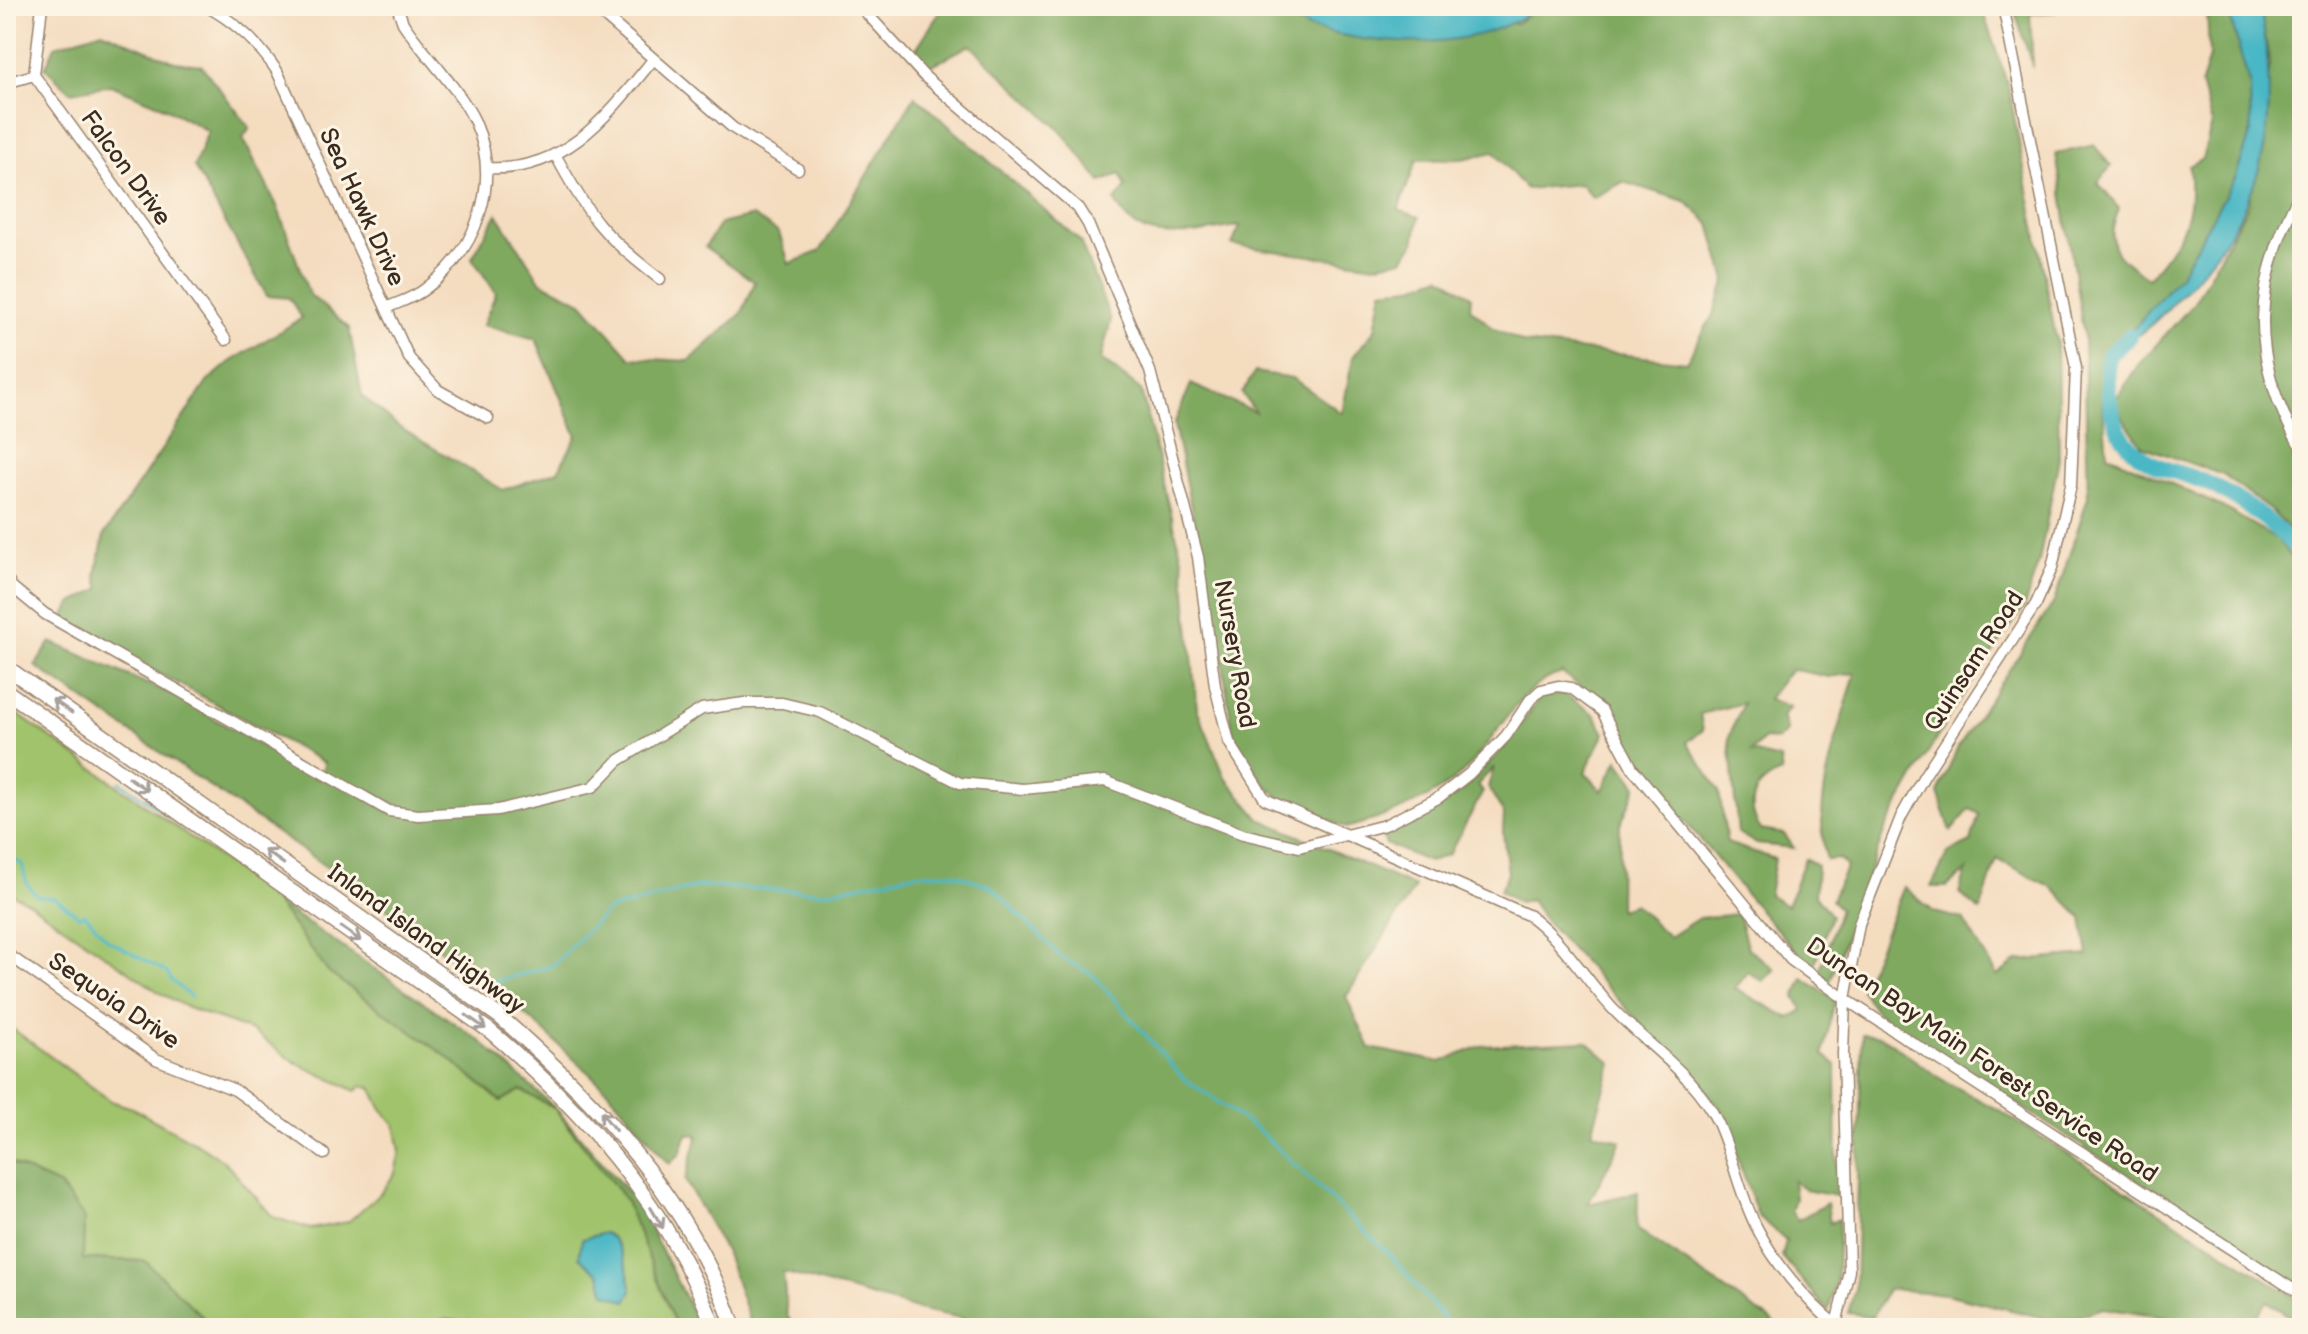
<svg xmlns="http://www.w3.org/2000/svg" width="2308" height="1334" font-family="'Balsamiq Sans',sans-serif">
<rect width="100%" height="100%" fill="#fcf5e5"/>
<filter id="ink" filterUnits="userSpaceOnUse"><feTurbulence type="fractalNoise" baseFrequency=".0125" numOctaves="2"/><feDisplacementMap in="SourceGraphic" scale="16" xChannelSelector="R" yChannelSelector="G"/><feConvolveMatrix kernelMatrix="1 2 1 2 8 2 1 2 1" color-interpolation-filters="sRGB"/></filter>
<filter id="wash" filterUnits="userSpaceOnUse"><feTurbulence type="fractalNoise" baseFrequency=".006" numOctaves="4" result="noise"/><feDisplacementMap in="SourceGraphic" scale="32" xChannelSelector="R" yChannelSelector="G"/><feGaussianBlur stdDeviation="1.8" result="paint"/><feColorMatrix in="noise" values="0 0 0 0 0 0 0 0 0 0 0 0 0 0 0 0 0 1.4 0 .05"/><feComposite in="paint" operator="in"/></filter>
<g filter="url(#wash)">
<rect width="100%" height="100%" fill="#f4dcbf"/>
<path fill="#a0c36c" stroke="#6e7645" stroke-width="2" d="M6,706L253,882L275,901L329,973L446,1056L500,1101L521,1090L554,1107L625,1199L677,1328H518L507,1324L473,1325L445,1319L409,1328H214L145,1261L83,1259L84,1218L60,1186L6,1161V1024L111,1101L132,1108L201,1146L225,1162L273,1217L310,1229L348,1222L382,1192L395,1173L400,1151L395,1125L380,1106L371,1087L362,1086L356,1091L296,1063L252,1031L188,1008L160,993L28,902L6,891Z"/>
<g fill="#80a960" stroke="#5e6a3f" stroke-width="2">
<path d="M944,6H1274L1309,28L1517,23L1539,6H1981L2009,89L2057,343L2059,458L2039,561L2024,607L1951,713L1886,827L1830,981L1819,972L1840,909L1831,900L1847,866L1839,859L1827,860C1810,802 1840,730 1855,673L1829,677L1791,669L1768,699L1790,707L1782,717L1787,731L1778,740L1764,739L1751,752L1780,759L1782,773C1754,781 1744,805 1761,830L1784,834L1794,848L1757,844L1738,833L1729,737L1743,703L1700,714L1703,730L1687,742L1719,791L1727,843L1775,859L1769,895L1787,906L1805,859L1817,866L1815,895L1831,916L1814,966L1794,949L1751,900L1636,763L1608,708L1562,673C1514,687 1498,740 1463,772C1431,801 1387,817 1346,828L1280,798L1263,782L1233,734L1223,665L1174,424L1191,384L1255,412L1242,393L1255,372L1292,378L1342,413L1353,357L1375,329L1382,290L1411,287L1441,276L1471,296L1470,308L1493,328L1524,343L1686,362L1713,315L1726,280L1710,224L1685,201L1623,182L1593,198L1581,184L1526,189L1494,152L1462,159L1417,160L1398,210L1419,217L1414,243L1403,259L1375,265L1232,245L1240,226C1194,231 1139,252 1115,201L1126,187L1120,174L1101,182L1061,131L970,45L923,70L912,55Z"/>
<path d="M2013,6H2057L2054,12L2030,14L2033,68Z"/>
<path d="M2207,6H2227L2250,86L2251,132L2236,176L2180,276L2116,349L2104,355L2102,397L2107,454L2224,508L2277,539L2302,571V1288L1878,1014L1861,990L1904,887L1934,912L1963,919L1997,976L2017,961L2088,955L2082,918L2052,887L1997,859L1980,911L1959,893L1967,870L1947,887H1931L1948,853L1971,842L1979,814L1970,809L1951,831L1938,793L1958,747L2054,602L2088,497L2084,337L2056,154L2094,145L2111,166L2098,183L2119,209C2103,247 2116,257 2148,278C2181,239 2195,218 2189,166L2202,159L2212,124L2201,84L2209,56Z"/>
<path d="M2260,6H2302V541L2271,511L2223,475L2142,446L2113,403L2138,365L2194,303L2249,203L2270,66Z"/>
<path d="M102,31L175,62L201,65L250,128L243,138L277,206L309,294L349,328L362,396L399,427L503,490L558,471L577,436L536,339L483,325L496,293L472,258L497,214L541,282L582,302L631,358L689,361L742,313L755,282L705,247L720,224L753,216L779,233L789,264L820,251L915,96L1080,241L1111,320L1101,359L1141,390L1183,562L1197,709L1225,777L1260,819L1415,887L1346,997L1370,1048L1441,1062L1481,1046L1586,1041L1612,1063L1592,1132L1621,1141L1588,1204L1638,1192L1637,1229L1782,1328H1010L913,1308L783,1272L787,1315L794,1328H752L725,1251L685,1180L698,1135L687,1134L680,1154L669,1164L608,1091L532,1020L386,908L35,666L51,642L175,696L318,779L325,763L62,621L71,604L100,589L96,575L104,535L208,381L230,362L302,318L289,298L267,296L194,167L208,131L162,106L111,85L71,92L45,68L55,46Z"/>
<path d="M1565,694L1595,715L1605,733L1585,772L1602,791L1618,760L1637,786L1620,825L1619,910L1634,904L1669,937L1699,918L1738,914L1748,949L1775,969L1763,981L1748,972L1735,989L1789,1018L1803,1010L1795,997L1803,978L1835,1000L1823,1054L1836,1065L1837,1196L1805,1190L1793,1181L1795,1199L1791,1211L1798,1220L1827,1203L1830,1223L1839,1219L1837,1276L1828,1312L1782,1256L1786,1241L1758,1216L1720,1109L1690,1069L1655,1039L1544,920L1531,900L1519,903L1500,891L1508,873L1503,833L1504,814L1488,787L1494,767L1477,785L1483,792L1449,854L1429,862L1386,844L1381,833L1463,791L1507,744L1542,695Z"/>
<path d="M275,901L479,1040L554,1107L557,1110L639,1205L700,1328H677L625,1199L554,1108L521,1090L501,1101L446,1056L329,973Z"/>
<path d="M1862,1034L1881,1036L1941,1079L2000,1111L2302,1302V1325L2267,1301L2249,1328H2179L2167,1318L2103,1308L2060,1322L1946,1294L1888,1289L1873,1317L1848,1313L1855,1289Z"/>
<path d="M6,1161L60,1186L84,1218L83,1259L145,1261L214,1328H6Z"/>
<path d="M445,1319C468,1324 496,1319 518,1328H409Z"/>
</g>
<g fill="#4ab7c5" stroke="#427072" stroke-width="2">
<path d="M1274,6H1539C1481,52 1381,48 1311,28C1299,24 1285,13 1274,6Z"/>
<path d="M2227,6H2260C2280,120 2270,197 2190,285C2165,312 2149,331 2116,349L2180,275L2236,176L2251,132L2250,86Z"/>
<path d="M604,1233C622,1239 628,1274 632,1291L626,1301L605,1293L600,1275L579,1257L582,1239Z"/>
</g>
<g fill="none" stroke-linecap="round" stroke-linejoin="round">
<g stroke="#4ab7c5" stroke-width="3">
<path d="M120,782L233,859"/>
<path d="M6,855L22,864L27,884L37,896L55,898L79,916L85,914L108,940L168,973L171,980L191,997"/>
<path d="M433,982L451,991"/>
<path d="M473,987L552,966L608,910L699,886L826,892L913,874L952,873L991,886L1060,956L1094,976L1182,1077L1257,1129L1392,1257L1452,1328"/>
</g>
<path stroke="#4ab7c5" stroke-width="16" d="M2130,336L2108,356C2106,399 2110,441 2152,463C2172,473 2196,476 2215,487C2248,504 2278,527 2302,555"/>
</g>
</g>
<g filter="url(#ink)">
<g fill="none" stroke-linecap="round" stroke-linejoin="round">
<g stroke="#98836e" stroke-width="13">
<g id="minor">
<path d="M42,6L34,75L226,340"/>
<path d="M206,6C236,22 258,43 277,71L409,358L438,390L488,418"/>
<path d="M593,6L733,128L798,169"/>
<path d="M860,6L924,76L1078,208L1088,224L1150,371L1198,557L1215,686L1229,742L1265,799L1530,916C1563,941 1584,977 1611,1007C1647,1046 1695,1074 1718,1123C1733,1156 1739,1193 1756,1226C1774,1262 1805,1300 1836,1325"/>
<path d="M6,83L34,75"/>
<path d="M556,156C589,217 603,236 660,279"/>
<path d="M487,168C565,173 608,115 652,61"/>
<path d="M2302,189C2253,280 2247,358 2302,449"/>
<path d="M386,308C399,302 414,298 425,289C477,251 502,183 475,122C460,89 424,55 403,23L397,6"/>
<path d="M6,577L12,587L45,614L389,811L418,815L498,810L593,787L618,761L702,709L744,703H782L820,712L960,783L1023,789L1105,781L1243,834L1299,847L1385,825L1438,798L1469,774L1506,736L1530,700L1541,690L1558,686L1571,688L1602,711L1633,769L1791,960L1845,999L2302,1295"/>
<path d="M6,953L156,1059L235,1090L324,1154"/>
<path d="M1835,1328L1849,1271L1843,1054L1845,999L1859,924L1901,817L1924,776L2036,604L2052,568L2071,485L2076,368L2003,6"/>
</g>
</g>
<g stroke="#98836e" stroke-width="17">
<g id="highway">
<path d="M6,667L499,1016C597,1101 692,1202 734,1328"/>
<path d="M6,691L490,1031C584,1111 671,1209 714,1328"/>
</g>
</g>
<use href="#minor" stroke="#fff" stroke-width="10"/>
<use href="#highway" stroke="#fff" stroke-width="14"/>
</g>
<defs><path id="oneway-shaft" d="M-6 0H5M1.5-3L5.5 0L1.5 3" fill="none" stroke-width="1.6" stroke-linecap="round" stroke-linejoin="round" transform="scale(2)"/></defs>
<g stroke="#a79f9a">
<use href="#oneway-shaft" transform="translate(62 706) rotate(-145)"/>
<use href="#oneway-shaft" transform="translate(138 784) rotate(35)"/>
<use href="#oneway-shaft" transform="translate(274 857) rotate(-145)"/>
<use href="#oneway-shaft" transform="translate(351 934) rotate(35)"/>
<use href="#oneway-shaft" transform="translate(476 1022) rotate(35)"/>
<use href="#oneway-shaft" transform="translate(608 1121) rotate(-128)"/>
<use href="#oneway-shaft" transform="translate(657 1218) rotate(59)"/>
</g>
</g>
<g text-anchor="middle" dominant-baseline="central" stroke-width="6" stroke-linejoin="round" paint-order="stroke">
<g font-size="24" fill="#3b2a1e" stroke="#fcf5e5">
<text transform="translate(126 168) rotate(54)">Falcon Drive</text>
<text transform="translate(362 207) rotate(65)">Sea Hawk Drive</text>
<text transform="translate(1235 654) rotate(80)">Nursery Road</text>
<text transform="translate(1974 661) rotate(-57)">Quinsam Road</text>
<text transform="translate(426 939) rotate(36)">Inland Island Highway</text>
<text transform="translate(114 1001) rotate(34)">Sequoia Drive</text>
<text transform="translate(1982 1060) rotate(34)">Duncan Bay Main Forest Service Road</text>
</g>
</g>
<rect width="2308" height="1334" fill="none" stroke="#fcf5e5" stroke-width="32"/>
</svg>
